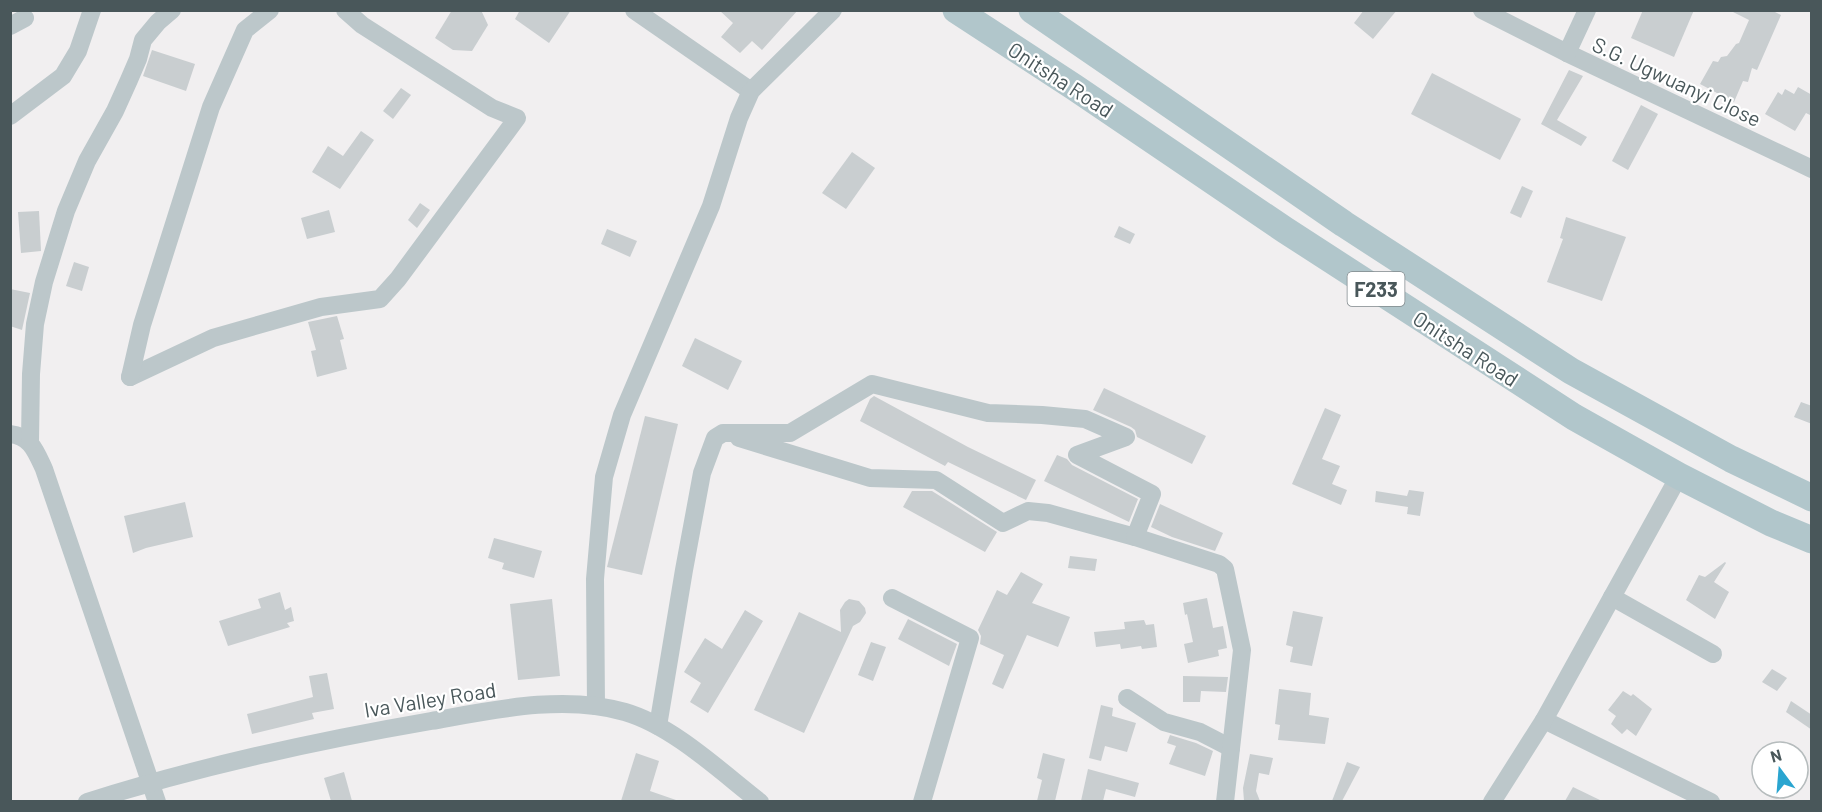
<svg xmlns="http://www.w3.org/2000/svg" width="1822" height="812" font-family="Barlow,sans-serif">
<rect width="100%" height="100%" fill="#f1eff0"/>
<g fill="#c9ced0">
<path d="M452,10H481L488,25L472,51L453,50L435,38Z"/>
<path d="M520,10H571L549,43L515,19Z"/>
<path d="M719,10H798L762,50L752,41L740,53L721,37L733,23Z"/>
<path d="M1364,10H1397L1373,39L1354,23Z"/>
<path d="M1643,10H1694L1674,57L1631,38Z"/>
<path d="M1729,10H1771L1781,15L1757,70L1752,68L1748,82L1743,81L1734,102L1700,84L1713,61L1718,62L1721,57L1727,56L1736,44L1739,43L1749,20Z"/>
<path d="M152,50L195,64L186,91L143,76Z"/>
<path d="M1569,70L1583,76L1557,120L1587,137L1581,146L1541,124Z"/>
<path d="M1432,73L1521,119L1500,160L1411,114Z"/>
<path d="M1798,87L1812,95V116L1806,113L1795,131L1765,114L1778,92L1782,95L1785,89L1794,94Z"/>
<path d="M401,88L411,95L393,119L383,111Z"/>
<path d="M1641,105L1658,114L1628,170L1612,161Z"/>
<path d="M361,131L374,140L340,189L312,172L328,146L343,156Z"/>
<path d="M852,152L875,168L846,209L822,193Z"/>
<path d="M1522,186L1533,191L1521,218L1510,213Z"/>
<path d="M420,203L430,210L417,228L408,220Z"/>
<path d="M329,210L335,232L307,239L301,218Z"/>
<path d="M39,211L41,251L21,253L18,212Z"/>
<path d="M1566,217L1626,237L1602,301L1547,282L1563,239L1560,238Z"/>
<path d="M1119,226L1135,234L1130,244L1114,237Z"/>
<path d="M607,229L637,241L630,257L601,244Z"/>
<path d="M74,262L89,267L82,291L66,286Z"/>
<path d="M10,289L30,293L22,330L10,326Z"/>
<path d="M337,316L344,339L340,340L347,369L317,377L311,351L316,350L308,322Z"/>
<path d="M695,338L742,361L728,390L682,366Z"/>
<path d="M1104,388L1206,436L1192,464L1137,437L1135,430L1131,427L1093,410Z"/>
<path d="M874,396L968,447L1036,480L1026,500L948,462L945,466L860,421L870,399Z"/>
<path d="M1801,402L1812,406V424L1794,417Z"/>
<path d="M1325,408L1341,415L1322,459L1340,466L1332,484L1347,490L1341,505L1292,484Z"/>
<path d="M645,416L678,424L642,575L607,567Z"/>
<path d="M1057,455L1067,459L1072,465L1138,499L1129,522L1044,481Z"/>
<path d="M1409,490L1424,492L1420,516L1407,514L1408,507L1375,502L1376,491L1407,496Z"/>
<path d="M912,491H932L997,532L985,552L903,507Z"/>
<path d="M185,502L193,537L146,548L133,553L124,516Z"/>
<path d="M1160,504L1223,533L1215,551L1172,537L1151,527Z"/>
<path d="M494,538L542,551L534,578L502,569L504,563L488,558Z"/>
<path d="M1070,556L1097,559L1095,571L1068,568Z"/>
<path d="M1725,562L1726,563L1714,582L1729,592L1715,619L1686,600L1699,575L1705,577Z"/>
<path d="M1021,572L1043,584L1032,603L1070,617L1058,647L1027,635L1003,689L992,684L1004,655L980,644L981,636L978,630L997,590L1007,595Z"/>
<path d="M280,592L285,610L291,607L294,621L287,623L290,627L228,646L219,621L261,608L258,599Z"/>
<path d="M1207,598L1213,628L1223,626L1227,648L1218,650L1219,656L1188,663L1184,644L1193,642L1187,614L1185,615L1183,603Z"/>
<path d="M552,599L560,676L518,680L510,604Z"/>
<path d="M849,599L859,601L865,608L866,613L860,622L853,626L804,733L754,710L799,612L841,632L840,610L845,602Z"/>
<path d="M745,610L763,621L708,713L690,702L701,683L684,672L705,638L722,649Z"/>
<path d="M1293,611L1323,617L1312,666L1290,662L1293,647L1286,645Z"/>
<path d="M908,619L957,644L949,666L898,639Z"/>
<path d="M1144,620L1146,625L1154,624L1157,647L1142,649L1141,646L1121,649L1120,644L1096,647L1094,632L1125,629L1124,622Z"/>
<path d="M871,642L886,647L873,681L858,675Z"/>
<path d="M1772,669L1787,678L1777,691L1762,682Z"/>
<path d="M327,673L334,709L312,713L314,719L252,734L247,714L313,697L309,676Z"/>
<path d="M1183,676L1228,677L1226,692L1201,691L1200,702H1183Z"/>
<path d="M1279,689L1311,693L1309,715L1329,718L1325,744L1278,740L1280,725L1275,724Z"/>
<path d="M1623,691L1631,696L1633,694L1652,709L1636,736L1627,729L1622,734L1611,724L1616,716L1608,710Z"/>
<path d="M1791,701L1812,715V730L1786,712Z"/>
<path d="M1101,705L1113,708L1112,716L1136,723L1127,752L1105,746L1101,761L1089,758Z"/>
<path d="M1170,735L1196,743L1213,751L1205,776L1169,764L1176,746L1167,743Z"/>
<path d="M636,753L659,761L650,791L676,800V801H621Z"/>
<path d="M1043,753L1065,759L1055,801H1037L1042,780L1037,778Z"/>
<path d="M1250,754L1273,758L1269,775L1259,773L1256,791L1260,801H1244L1243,788Z"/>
<path d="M1347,762L1360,767L1342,801H1332Z"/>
<path d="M1088,769L1139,783L1135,797L1106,789L1103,801H1081Z"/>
<path d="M344,772L352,801H331L324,778Z"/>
<path d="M1573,787L1602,801H1565Z"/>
</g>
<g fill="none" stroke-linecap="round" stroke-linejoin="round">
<g stroke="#bcc7ca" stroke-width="18">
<path d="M634,10L751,91"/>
<path d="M1482,10L1567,53L1812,169"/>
<path d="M10,26L25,18"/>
<path d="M1567,53L1587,10"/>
<path d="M10,116L63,76L78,51L92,10"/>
<path d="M130,377L213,338L321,307L380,299L398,279L517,118L492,108L362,25L345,10"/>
<path d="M130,377L142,325L211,107L245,30L270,10"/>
<path d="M10,434C31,436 36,452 44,469L157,802"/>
<path d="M739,438L870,478L936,480L1003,523L1028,511L1048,513L1135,537"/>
<path d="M30,441L31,374L35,324L44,282L66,211L87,161L115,111L129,80L138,59L143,40L158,22L172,10"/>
<path d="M1612,597L1713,654"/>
<path d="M892,598L970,638L922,802"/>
<path d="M1127,698L1164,722L1200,732L1231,748"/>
<path d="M596,706L595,579L604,477L622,415L711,206L739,118L751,91L833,10"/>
<path d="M1544,720L1711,802"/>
<path d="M658,726L684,570L702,473L715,438L723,433H790L872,384L988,413L1042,415L1085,419L1126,437L1077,455L1152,494L1135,537L1219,564L1225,569L1242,650L1225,802"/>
<path d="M87,802C200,766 315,741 431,721C493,710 564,694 625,712C673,726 720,771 760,802"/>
<path d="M1492,802L1544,720L1679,476"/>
</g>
<g stroke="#b1c6cb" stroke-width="27">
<path d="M956,10L1074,87L1285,230L1574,417L1679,476L1771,523L1812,540"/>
<path d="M1032,10L1344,224L1571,371L1731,459L1812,498"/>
</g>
</g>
<g text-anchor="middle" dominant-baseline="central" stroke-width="4.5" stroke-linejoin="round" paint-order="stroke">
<rect fill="#fff" stroke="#80898c" stroke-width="1.5" x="1347.5" y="272" width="57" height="34" rx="4.5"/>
<g font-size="20" font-weight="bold" fill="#49575a">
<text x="1376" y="289">F233</text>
</g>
<g font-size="21" fill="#49575a" stroke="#fff">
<text transform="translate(1061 79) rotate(33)">Onitsha Road</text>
<text transform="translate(1677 81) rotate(25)">S.G. Ugwuanyi Close</text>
<text transform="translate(1466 348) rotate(33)">Onitsha Road</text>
<text transform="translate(430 699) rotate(-9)">Iva Valley Road</text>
</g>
</g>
<rect width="1822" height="812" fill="none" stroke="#49575a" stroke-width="24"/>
<g transform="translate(1780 770) rotate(344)"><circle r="28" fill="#ffffff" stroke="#b6bcbd" stroke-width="1.5"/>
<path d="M0-4.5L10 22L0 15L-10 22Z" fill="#2aa5d0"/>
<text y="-9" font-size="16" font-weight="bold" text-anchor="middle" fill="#49575a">N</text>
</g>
</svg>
